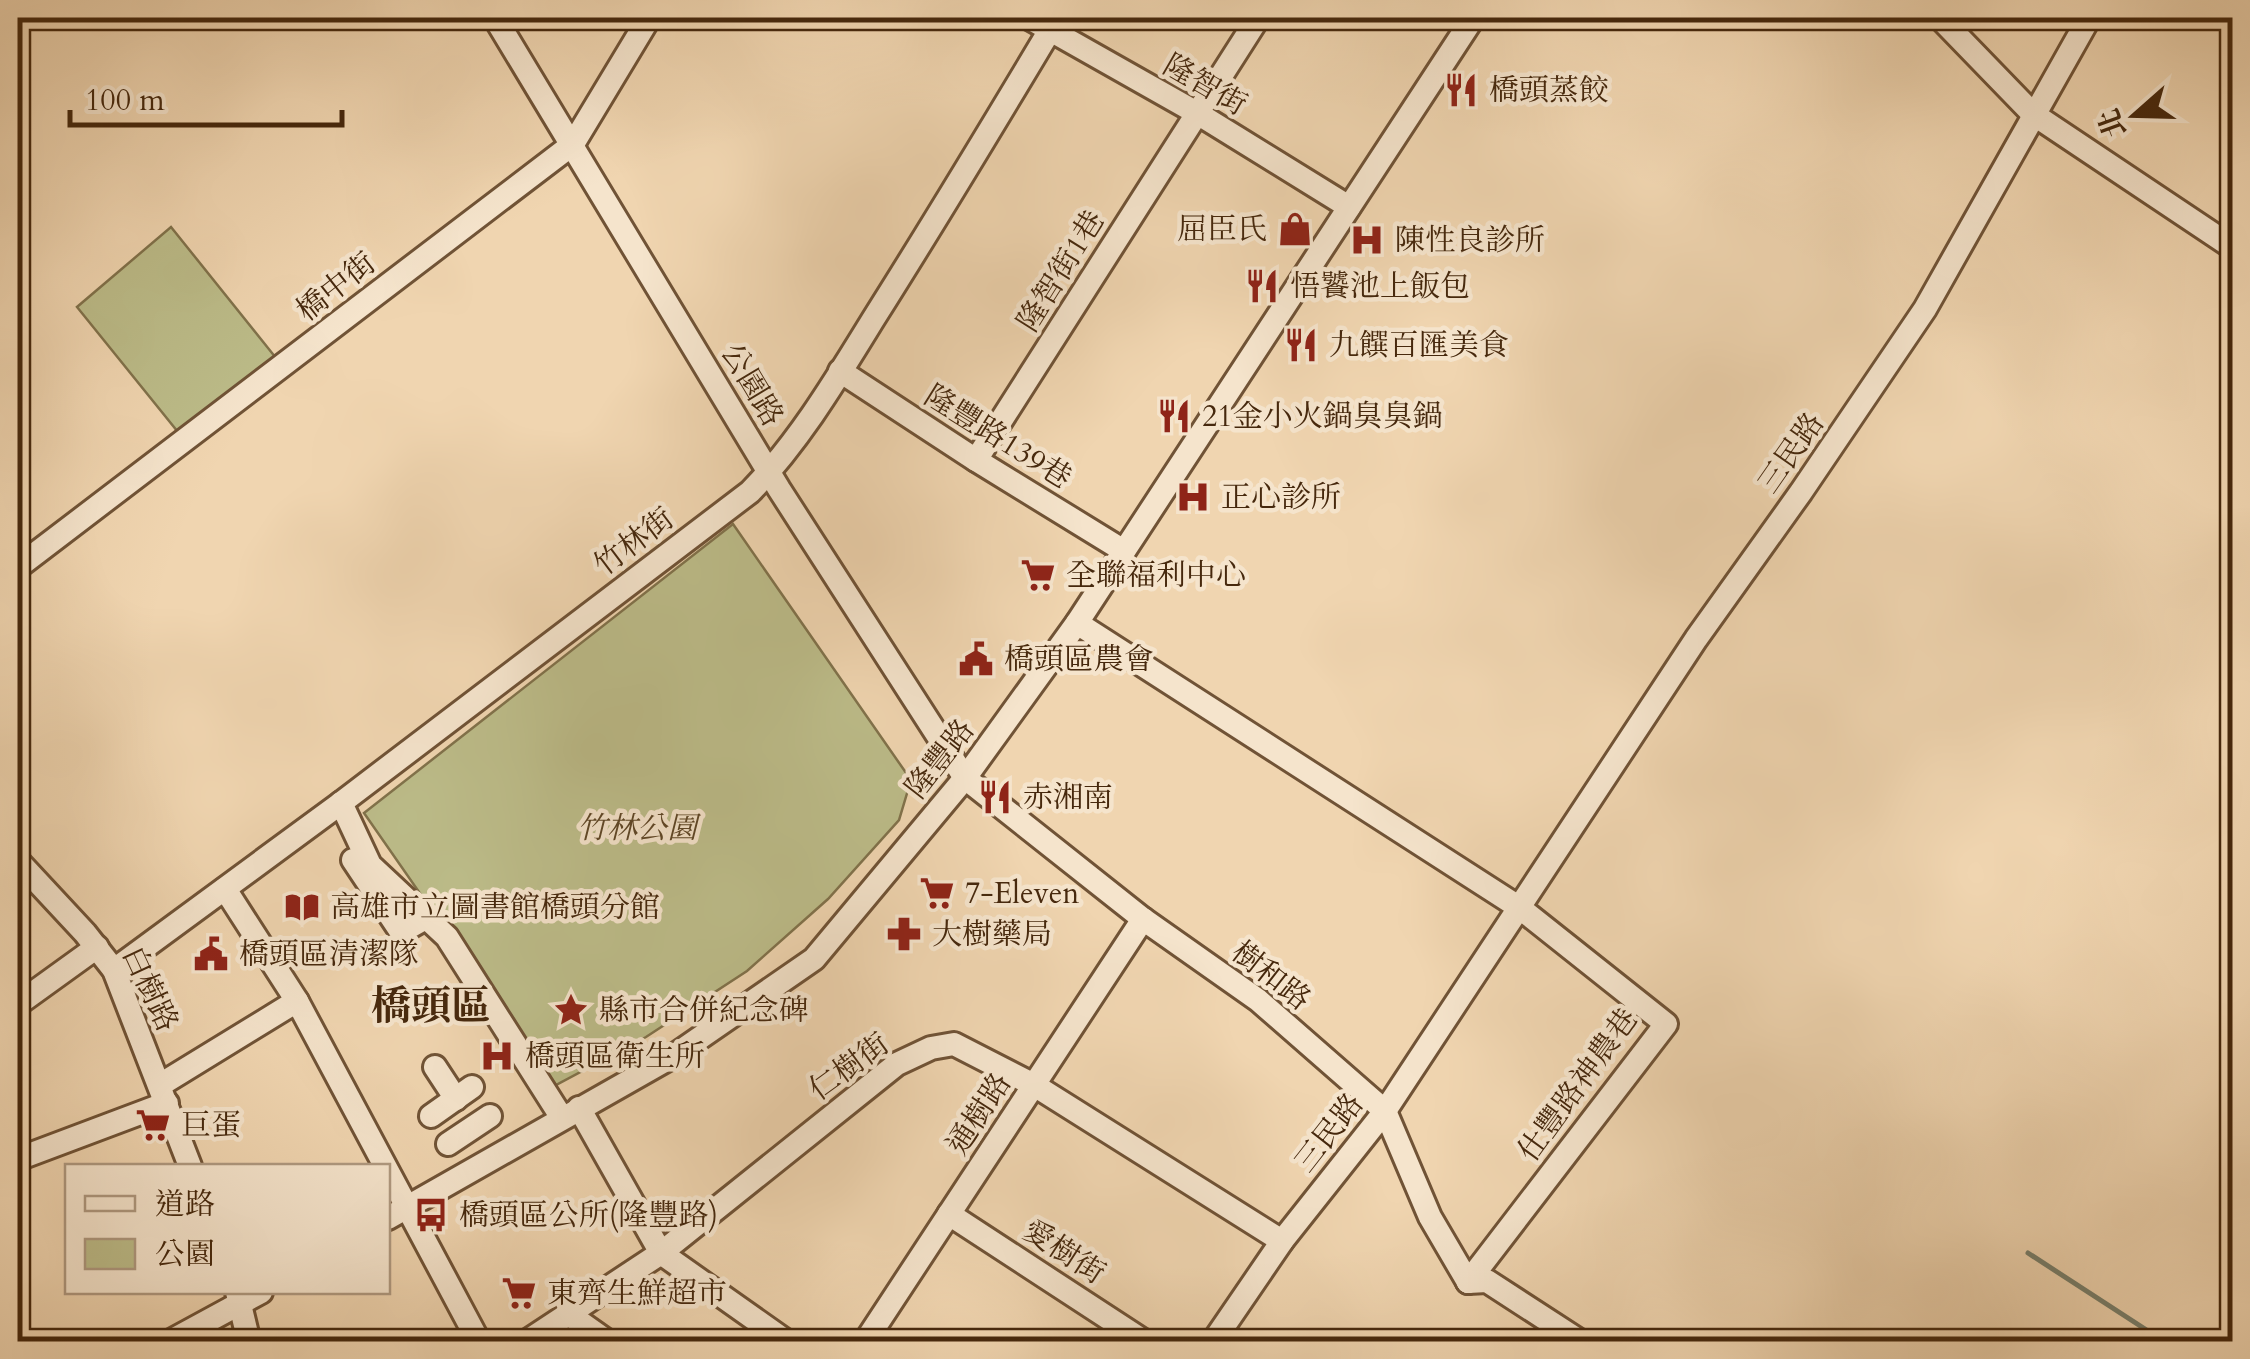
<svg xmlns="http://www.w3.org/2000/svg" width="2250" height="1359" font-family="Cardo,'Noto Serif TC',serif">
<rect width="100%" height="100%" fill="#f0d5b0"/>
<filter id="stains"><feTurbulence type="fractalNoise" baseFrequency=".002" numOctaves="4"/><feColorMatrix values="0 0 0 0 .2 0 0 0 0 .09 0 0 0 0 .02 0 0 0 .5 -.17"/></filter>
<radialGradient id="worn" r=".72"><stop offset=".6" stop-color="#630" stop-opacity="0"/><stop offset="1" stop-color="#630" stop-opacity=".3"/></radialGradient>
<g fill="#bcbc89" stroke="#81724b" stroke-width="2.5">
<path d="M171,227L276,358L178,432L77,307Z"/>
<path d="M733,524L911,780L899,820L828,899L747,971L646,1037L554,1086L364,813Z"/>
</g>
<g fill="none" stroke-linecap="round" stroke-linejoin="round">
<path stroke="#787f6c" stroke-width="5" d="M2028,1253L2165,1342"/>
<g stroke="#705336" stroke-width="28">
<g id="minor">
<path d="M495,18L779,489L965,778L1143,919L1258,1000L1385,1111L1430,1217L1468,1282"/>
<path d="M1029,18L1197,113L1349,207"/>
<path d="M1940,18L2033,114L2232,247"/>
<path d="M840,371L976,460L1124,551"/>
<path d="M976,460L1258,18"/>
<path d="M18,567L573,144L649,18"/>
<path d="M1077,623L1520,908L1666,1024L1468,1282"/>
<path d="M341,803L370,865L447,937L562,1118"/>
<path d="M353,860L401,932L422,920"/>
<path d="M18,861L85,933L114,970L190,1166"/>
<path d="M225,889L297,1001L479,1342"/>
<path d="M114,970L341,803L750,492C799,442 837,378 874,318C934,223 992,127 1050,30"/>
<path d="M18,1004L97,947"/>
<path d="M435,1067L456,1099"/>
<path d="M160,1085L297,1001"/>
<path d="M579,1108L661,1253L787,1342"/>
<path d="M431,1116L472,1087"/>
<path d="M448,1144L490,1116"/>
<path d="M18,1159L167,1103"/>
<path d="M949,1214L1145,1342"/>
<path d="M388,1218L675,1055L814,959L965,778L1077,623L1473,18"/>
<path d="M1468,1282L1487,1281L1581,1342"/>
<path d="M237,1292L249,1342"/>
<path d="M567,1313L608,1342"/>
<path d="M169,1342L261,1292"/>
<path d="M526,1342L661,1253L897,1064L931,1048L954,1044L1034,1085L1282,1241"/>
<path d="M865,1342L1143,919"/>
<path d="M1213,1342L1282,1241L1385,1111L1696,639L1801,492L1925,309L2089,18"/>
</g>
</g>
<use href="#minor" stroke="#f5e4cc" stroke-width="22"/>
</g>
<defs>
<g id="restaurant-bare" transform="scale(2.7)"><path d="M-5-6h1v4h1v-4h1v4h1v-4h1v5L-1.5 .5V6h-2V.5L-5-1ZM5-6V6H3V1.5H1.5Q1.5-4 5-6Z" fill="#8f2418" stroke="#f5e4cc" stroke-width="2.5" paint-order="stroke"/></g>
<g id="shop-bare" transform="scale(2.7)"><path d="M-5-2.5h2.3a2.7 3.5 0 0 1 5.4 0H5L5.5 6h-11ZM-1.5-2.5h3a1.5 2.3 0 0 0-3 0Z" fill="#8f2418" stroke="#f5e4cc" stroke-width="2.5" paint-order="stroke"/></g>
<g id="hospital-bare" transform="scale(2.7)"><path d="M-5-5h3v3.5h4V-5h3V5h-3V1.5h-4V5h-3Z" fill="#8f2418" stroke="#f5e4cc" stroke-width="2.5" paint-order="stroke"/></g>
<g id="supermarket-bare" transform="scale(2.7)"><path d="M-6-5.5h2.5l.6 2H6L4.5 2H-2.5L-4.4-4H-6ZM-1.5 3.2a1.3 1.3 0 1 0 .1 0ZM3 3.2a1.3 1.3 0 1 0 .1 0Z" fill="#8f2418" stroke="#f5e4cc" stroke-width="2.5" paint-order="stroke"/></g>
<g id="civic-bare" transform="scale(2.7)"><path d="M-.6-6.5H3V-4.5H.6V-3L4-1V1h2V6H-6V1h2V-1L-.6-3ZM-1.2 2.5V6h2.4V2.5Z" fill="#8f2418" stroke="#f5e4cc" stroke-width="2.5" paint-order="stroke"/></g>
<g id="library-bare" transform="scale(2.7)"><path d="M-6-4Q-3-5.5-.7-3.5V5Q-3 3-6 4ZM6-4Q3-5.5 .7-3.5V5Q3 3 6 4Z" fill="#8f2418" stroke="#f5e4cc" stroke-width="2.5" paint-order="stroke"/></g>
<g id="pharmacy-bare" transform="scale(2.7)"><path d="M-2-6h4v4h4v4h-4v4h-4v-4h-4v-4h4Z" fill="#8f2418" stroke="#f5e4cc" stroke-width="2.5" paint-order="stroke"/></g>
<g id="sight-bare" transform="scale(2.7)"><path d="M0-6L1.8-2.2L6-1.7L2.9 1.2L3.7 5.4L0 3.3L-3.7 5.4L-2.9 1.2L-6-1.7L-1.8-2.2Z" fill="#8f2418" stroke="#f5e4cc" stroke-width="2.5" paint-order="stroke"/></g>
<g id="bus-bare" transform="scale(2.7)"><path d="M-5-6H5V4H4V6H2V4H-2V6H-4V4H-5ZM-3.5-4V0h7V-4ZM-3.5 1.2v1.5H-2V1.2ZM2 1.2v1.5H3.5V1.2Z" fill="#8f2418" stroke="#f5e4cc" stroke-width="2.5" paint-order="stroke"/></g>
</defs>
<g fill-rule="evenodd">
<use href="#restaurant-bare" x="1461" y="90"/>
<use href="#shop-bare" x="1295" y="229"/>
<use href="#hospital-bare" x="1367" y="240"/>
<use href="#restaurant-bare" x="1262" y="286"/>
<use href="#restaurant-bare" x="1301" y="345"/>
<use href="#restaurant-bare" x="1174" y="416"/>
<use href="#hospital-bare" x="1193" y="497"/>
<use href="#supermarket-bare" x="1038" y="575"/>
<use href="#civic-bare" x="976" y="659"/>
<use href="#restaurant-bare" x="995" y="797"/>
<use href="#supermarket-bare" x="937" y="893"/>
<use href="#library-bare" x="302" y="907"/>
<use href="#pharmacy-bare" x="904" y="934"/>
<use href="#civic-bare" x="211" y="954"/>
<use href="#sight-bare" x="571" y="1010"/>
<use href="#hospital-bare" x="497" y="1056"/>
<use href="#supermarket-bare" x="153" y="1125"/>
<use href="#bus-bare" x="431" y="1215"/>
<use href="#supermarket-bare" x="519" y="1293"/>
</g>
<g text-anchor="middle" dominant-baseline="central" stroke-width="9" stroke-linejoin="round" paint-order="stroke">
<g font-size="30" fill="#46280d" stroke="#f5e4cc">
<text transform="translate(1205 85) rotate(30)">隆智街</text>
<text transform="translate(1061 271) rotate(-58)">隆智街1巷</text>
<text transform="translate(336 287) rotate(-38)">橋中街</text>
<text transform="translate(752 385) rotate(59)">公園路</text>
<text transform="translate(998 437) rotate(32)">隆豐路139巷</text>
<text transform="translate(1791 453) rotate(-55)">三民路</text>
<text transform="translate(634 542) rotate(-37)">竹林街</text>
<text transform="translate(940 759) rotate(-52)">隆豐路</text>
<text transform="translate(1271 976) rotate(38)">樹和路</text>
<text transform="translate(150 989) rotate(65)">白樹路</text>
<text transform="translate(849 1067) rotate(-36)">仁樹街</text>
<text transform="translate(1578 1085) rotate(-54)">仕豐路神農巷</text>
<text transform="translate(979 1114) rotate(-57)">通樹路</text>
<text transform="translate(1329 1133) rotate(-52)">三民路</text>
<text transform="translate(1064 1252) rotate(33)">愛樹街</text>
</g>
<g font-size="30" fill="#46280d" stroke="#f5e4cc" text-anchor="start">
<text x="1489" y="90">橋頭蒸餃</text>
<text x="1267" y="229" text-anchor="end">屈臣氏</text>
<text x="1395" y="240">陳性良診所</text>
<text x="1290" y="286">悟饕池上飯包</text>
<text x="1329" y="345">九饌百匯美食</text>
<text x="1202" y="416">21金小火鍋臭臭鍋</text>
<text x="1221" y="497">正心診所</text>
<text x="1066" y="575">全聯福利中心</text>
<text x="1004" y="659">橋頭區農會</text>
<text x="1023" y="797">赤湘南</text>
<text x="965" y="893">7-Eleven</text>
<text x="330" y="907">高雄市立圖書館橋頭分館</text>
<text x="932" y="934">大樹藥局</text>
<text x="239" y="954">橋頭區清潔隊</text>
<text x="599" y="1010">縣市合併紀念碑</text>
<text x="525" y="1056">橋頭區衛生所</text>
<text x="181" y="1125">巨蛋</text>
<text x="459" y="1215">橋頭區公所(隆豐路)</text>
<text x="547" y="1293">東齊生鮮超市</text>
</g>
<g font-size="30" font-style="italic" fill="#5e4626" stroke="#f5e4cc">
<text x="637" y="828">竹林公園</text>
</g>
<g font-size="40" font-weight="bold" fill="#46280d" stroke="#f5e4cc">
<text x="431" y="1006">橋頭區</text>
</g>
</g>
<rect width="2250" height="1359" fill="none" stroke="#f0d5b0" stroke-width="60"/>
<rect x="20" y="20" width="2210" height="1319" fill="none" stroke="#46280d" stroke-width="5"/>
<rect x="30" y="30" width="2190" height="1299" fill="none" stroke="#46280d" stroke-width="2.5"/>
<rect x="65" y="1164" width="325" height="130" fill="#f5e4cc" stroke="#af9980" stroke-width="2.5"/>
<rect x="85" y="1196" width="50" height="15" fill="#f5e4cc" stroke="#af9980" stroke-width="2.5"/>
<text x="155" y="1214" font-size="30" fill="#46280d">道路</text>
<rect x="85" y="1239" width="50" height="30" fill="#bcbc89" stroke="#af9980" stroke-width="2.5"/>
<text x="155" y="1264" font-size="30" fill="#46280d">公園</text>
<g transform="translate(2135 115) rotate(250)" stroke="#f5e4cc" stroke-width="8" paint-order="stroke">
<path d="M0-8L18 38L0 25L-18 38Z" fill="#46280d"/>
<text y="-15" font-size="28" font-weight="bold" text-anchor="middle" fill="#46280d">北</text>
</g>
<path d="M70 110v15h272v-15" fill="none" stroke="#46280d" stroke-width="5"/>
<text x="85" y="110" font-size="30" fill="#46280d" stroke="#f5e4cc" stroke-width="8" paint-order="stroke">100 m</text>
<rect width="100%" height="100%" filter="url(#stains)"/>
<rect width="100%" height="100%" fill="url(#worn)"/>
</svg>
